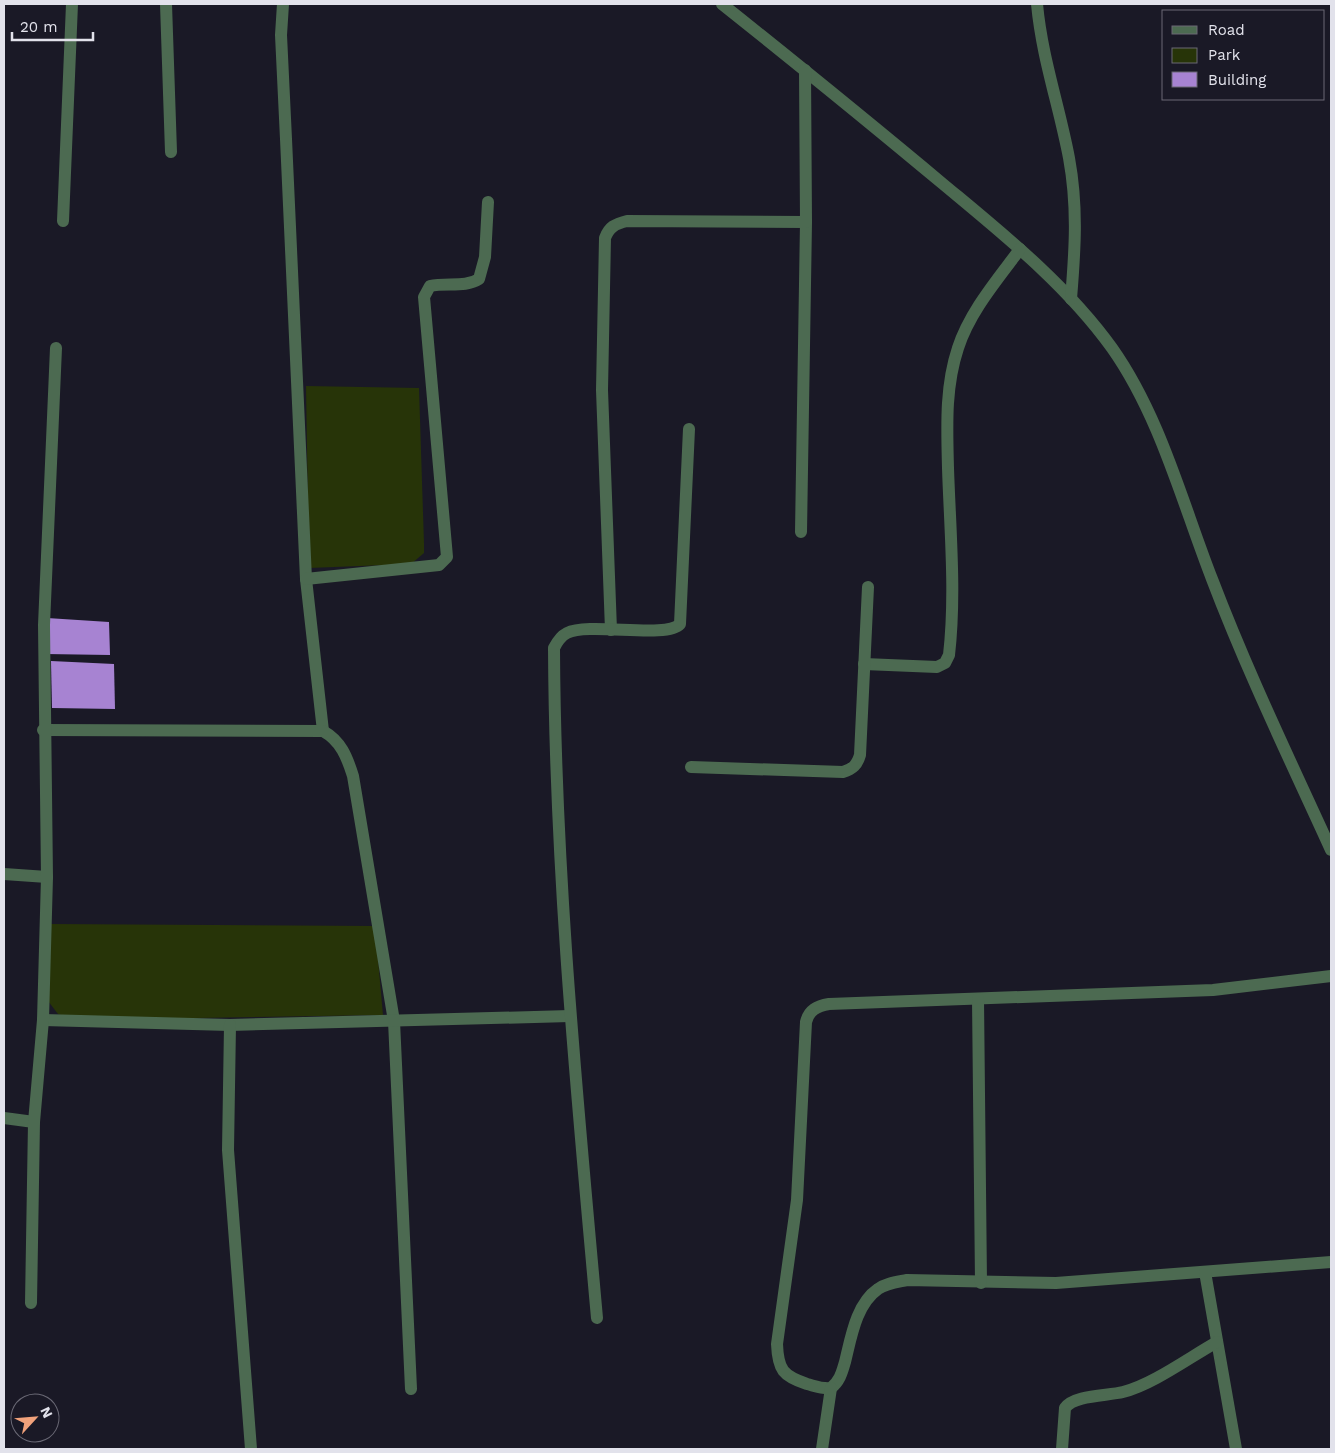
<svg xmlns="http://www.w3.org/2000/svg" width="1335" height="1453" font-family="'Work Sans',sans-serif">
<rect width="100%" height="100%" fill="#1a1926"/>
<g fill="#273408">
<path d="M306,386L419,388L424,543V553L411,564L309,568Z"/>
<path d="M50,924L375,926L383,1015L77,1020L58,1014L48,1001Z"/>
</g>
<g fill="#a783d2">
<path d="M47,618L109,622L110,655L45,654Z"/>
<path d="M51,661L114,664L115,709L52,708Z"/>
</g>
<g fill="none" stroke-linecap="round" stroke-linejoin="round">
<g stroke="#4c6a51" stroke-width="12">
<path d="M166,4L171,152"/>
<path d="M283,4L281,35L286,139L306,579L323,731"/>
<path d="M722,4C796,63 870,123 943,184C1003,234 1066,284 1112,348C1160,416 1182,502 1212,579C1247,671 1290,760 1331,850"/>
<path d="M1037,4C1042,58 1059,105 1069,158C1078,207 1075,250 1071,299"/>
<path d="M63,221L72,4"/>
<path d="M801,532L806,222"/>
<path d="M306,579L439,565L447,557L424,297L430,286C446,282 465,288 479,279L485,257L488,202"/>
<path d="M611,630L602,390L605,238C609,227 615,224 627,221L806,222L805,70"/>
<path d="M864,664L937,667L945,663L949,655C956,594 950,530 948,468C947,427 945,387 958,348C970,311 998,279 1020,249"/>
<path d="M43,730L323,731C341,741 347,757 353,776L394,1021L411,1389"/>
<path d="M691,767L843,772C853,769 857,765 860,755L868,587"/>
<path d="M4,874L47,877"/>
<path d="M1331,976L1213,990L829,1004C817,1006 809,1010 806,1022L797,1200L777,1344C778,1370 783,1376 807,1384C815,1386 822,1389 831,1388C840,1381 842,1372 845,1362C851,1338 856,1304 878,1289C886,1283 897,1282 907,1280L1056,1283L1331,1262"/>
<path d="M978,999L981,1283"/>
<path d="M43,1020L230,1025L570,1016"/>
<path d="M230,1025L228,1150L251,1449"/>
<path d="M4,1118L34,1122"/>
<path d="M1205,1272L1236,1449"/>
<path d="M31,1303L34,1122L43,1020L47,877L44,625L56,348"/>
<path d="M597,1318C577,1095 555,872 554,648C557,642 561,636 567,633C589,622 667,639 680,624L689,429"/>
<path d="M822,1449L831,1388"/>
<path d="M1062,1449L1065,1408C1074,1395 1107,1396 1123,1392C1152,1385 1190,1357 1217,1342"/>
</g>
</g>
<rect width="1335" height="1453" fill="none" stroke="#e2e2eb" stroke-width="10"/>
<rect x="1162" y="10" width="162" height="90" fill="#1a1926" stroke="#6a6975"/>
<rect x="1172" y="26" width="25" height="8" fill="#4c6a51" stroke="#6a6975"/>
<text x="1208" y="35" font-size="15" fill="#e2e2eb">Road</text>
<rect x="1172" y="48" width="25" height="15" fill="#273408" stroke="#6a6975"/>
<text x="1208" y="60" font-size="15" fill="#e2e2eb">Park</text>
<rect x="1172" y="72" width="25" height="15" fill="#a783d2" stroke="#6a6975"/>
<text x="1208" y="85" font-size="15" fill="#e2e2eb">Building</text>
<g transform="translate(35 1418) rotate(64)"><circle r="24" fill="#1a1926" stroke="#6a6975"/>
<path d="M0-4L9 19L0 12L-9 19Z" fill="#f1a27b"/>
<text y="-8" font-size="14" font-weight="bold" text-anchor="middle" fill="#e2e2eb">N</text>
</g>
<path d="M12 32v8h81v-8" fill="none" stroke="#e2e2eb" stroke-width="2.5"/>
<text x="20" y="32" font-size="15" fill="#e2e2eb" stroke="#1a1926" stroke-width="4" paint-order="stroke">20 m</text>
</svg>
